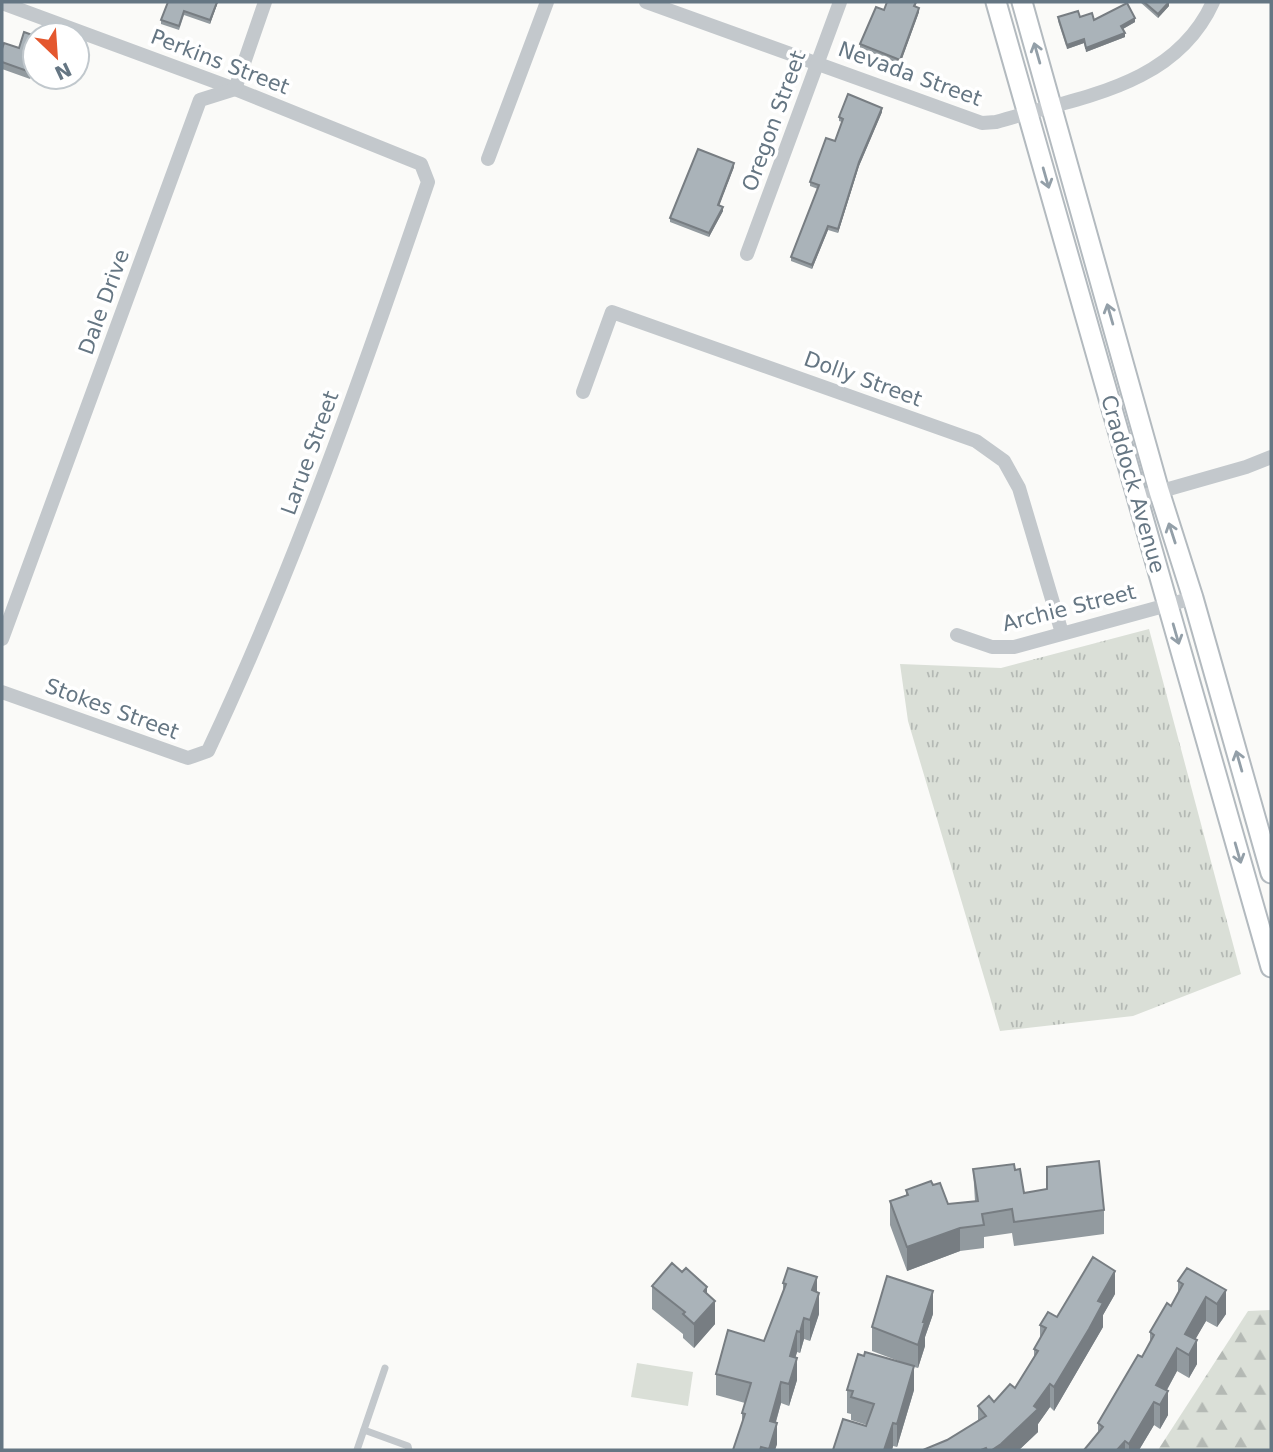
<svg xmlns="http://www.w3.org/2000/svg" width="1273" height="1452" font-family="'DejaVu Sans',sans-serif">
<defs>
<pattern id="grass-tufts" width="24" height="20" patternUnits="userSpaceOnUse" patternTransform="scale(1.75)"><rect width="24" height="20" fill="#dadfd7"/><path d="M3 7l-1-3M5 7V3M7 7l1-3M15 17l-1-3M17 17v-4M19 17l1-3" fill="none" stroke="#b4b9b4"/></pattern>
<pattern id="forest-firs" width="22" height="20" patternUnits="userSpaceOnUse" patternTransform="scale(1.75)"><rect width="22" height="20" fill="#dadfd7"/><path d="M5 1l3.5 6h-7zM16 11l3.5 6h-7z" fill="#b4b9b4"/></pattern>
</defs>
<rect width="100%" height="100%" fill="#fafaf8"/>
<path fill="url(#grass-tufts)" d="M1149,629L1241,974L1133,1016L1000,1031L908,721L900,664L1001,668Z"/>
<path fill="url(#forest-firs)" d="M1271,1310V1450H1158L1248,1311Z"/>
<path fill="#dadfd7" d="M637,1363L693,1372L688,1406L631,1397Z"/>
<g fill="none" stroke-linecap="round" stroke-linejoin="round">
<g stroke="#b3babf" stroke-width="23">
<g id="secondary">
<path d="M996,2L1271,967"/>
<path d="M1022,2L1159,491L1193,598L1271,873"/>
</g>
</g>
<g stroke="#c3c8cc" stroke-width="7">
<path d="M364,1430L408,1446L409,1450"/>
<path d="M357,1450L385,1368"/>
</g>
<g stroke="#c3c8cc" stroke-width="14">
<path d="M646,2L982,123L996,122C1077,97 1174,88 1213,2"/>
<path d="M2,3L235,89L421,164L428,182C362,375 295,566 208,751L188,758L2,692"/>
<path d="M488,159L547,2"/>
<path d="M747,254L840,2"/>
<path d="M583,392L612,312L976,441L1004,461L1019,488L1062,633"/>
<path d="M1137,498L1246,467L1271,457"/>
<path d="M957,635L992,647H1014L1193,598"/>
<path d="M2,639L200,100L235,89L265,2"/>
</g>
<use href="#secondary" stroke="#fff" stroke-width="19"/>
</g>
<g fill="#929a9f">
<path d="M168,2H218L210,24L184,15L179,30L161,24V20Z"/>
<path d="M917,2L915,7L919,12L900,64L860,48V44L884,10Z"/>
<path d="M1140,2H1169V6L1158,18Z"/>
<path d="M1058,17H1080L1094,20L1135,22L1123,29L1125,37L1086,52L1084,43L1067,49L1058,21Z"/>
<path d="M35,36V63L30,79L2,69V49L19,48Z"/>
<path d="M882,112L859,166L838,233L828,230L812,269L791,261V257L818,189L810,186V182L835,141L842,122L839,121V117Z"/>
<path d="M734,167L719,205L723,211L709,237L670,222V218Z"/>
<path d="M973,1169L1015,1170L1024,1193L1104,1210V1234L1014,1246L1012,1233L984,1237V1248L960,1251L907,1271L890,1225V1201L906,1195V1190L933,1185L948,1204L975,1201Z"/>
<path d="M1187,1268L1226,1314L1217,1327L1206,1321L1195,1339L1197,1364L1189,1378L1177,1371L1167,1390L1168,1415L1160,1429L1154,1425L1139,1450H1084L1098,1433V1423L1142,1357L1150,1342V1332L1171,1306L1178,1293V1281Z"/>
<path d="M783,1283L817,1292L819,1314L810,1341L804,1339L800,1353L797,1352L795,1358L797,1380L789,1406L781,1403L776,1422L777,1444L775,1450H733L742,1423V1413L745,1403L716,1395V1374L764,1341L783,1292Z"/>
<path d="M652,1286L707,1295L715,1324L694,1348L683,1338V1334L652,1309Z"/>
<path d="M1115,1294L1103,1315V1327L1054,1411L1050,1407L1038,1424V1432L1019,1450H925L947,1440L978,1421V1406L994,1402L1015,1388L1034,1357V1349L1040,1338V1325Z"/>
<path d="M933,1314L925,1337V1346L918,1368L914,1367V1390L897,1447L893,1446L892,1450H833L867,1425L851,1420V1414L847,1413V1390L912,1366L872,1351V1327Z"/>
</g>
<g fill="#777d82">
<path d="M217,2H218L210,24V20Z"/>
<path d="M1169,2V6L1158,18V14Z"/>
<path d="M919,8V12L900,64V60Z"/>
<path d="M1135,18V22L1121,30V26Z"/>
<path d="M1125,33V37L1086,52V48Z"/>
<path d="M1084,39V43L1067,49V45Z"/>
<path d="M35,57V63L30,79V72Z"/>
<path d="M882,108V112L859,166L838,233V229L859,162Z"/>
<path d="M734,163V167L718,209V205Z"/>
<path d="M723,207V211L709,237V233Z"/>
<path d="M828,226V230L812,269V265Z"/>
<path d="M960,1228V1251L907,1271V1247Z"/>
<path d="M1115,1271V1294L1103,1315V1327L1054,1411V1387L1098,1301Z"/>
<path d="M817,1277V1298L819,1293V1314L810,1341V1320L812,1290Z"/>
<path d="M707,1287V1309L715,1301V1324L694,1348V1324L704,1291Z"/>
<path d="M1226,1290V1314L1217,1327V1304Z"/>
<path d="M933,1291V1314L925,1337V1346L918,1368V1345L923,1322Z"/>
<path d="M1206,1297V1321L1187,1354L1185,1334Z"/>
<path d="M804,1318V1339L800,1353V1332Z"/>
<path d="M797,1331V1352L790,1377V1356Z"/>
<path d="M1197,1340V1364L1189,1378V1355Z"/>
<path d="M1177,1348V1371L1159,1404L1156,1385Z"/>
<path d="M797,1358V1380L789,1406V1384Z"/>
<path d="M914,1366V1390L897,1447V1424Z"/>
<path d="M781,1382V1403L770,1442V1421Z"/>
<path d="M1050,1384V1407L1038,1424V1432L1019,1450H992L1034,1406Z"/>
<path d="M1168,1391V1415L1160,1429V1405Z"/>
<path d="M1154,1402V1425L1139,1450H1129V1444Z"/>
<path d="M777,1423V1444L775,1450H769Z"/>
<path d="M893,1423V1446L892,1450H884Z"/>
<path d="M1125,1441V1450H1117Z"/>
</g>
<g fill="#aab3b9" stroke="#777d82" stroke-width="2">
<path d="M168,2H217L210,20L184,11L179,26L161,20Z"/>
<path d="M887,2H916L914,6L919,8L900,60L860,44L876,7L884,10Z"/>
<path d="M1144,2H1169L1158,14Z"/>
<path d="M1127,3L1135,18L1121,26L1125,33L1086,48L1084,39L1067,45L1058,17L1078,11L1080,17L1092,13L1094,20Z"/>
<path d="M24,32L35,36V57L30,72L2,62V49L4,43L19,48Z"/>
<path d="M848,94L882,108L859,162L838,229L828,226L812,265L791,257L819,185L810,182L826,138L835,141L843,119L839,117Z"/>
<path d="M698,149L734,163L718,205L723,207L709,233L670,218Z"/>
<path d="M1099,1161L1104,1210L1014,1222L1012,1209L982,1214L984,1225L960,1228L907,1247L890,1201L908,1195L906,1190L931,1181L933,1185L940,1183L948,1204L978,1201L973,1169L1014,1164L1015,1170L1020,1169L1024,1193L1047,1189V1167Z"/>
<path d="M1093,1257L1115,1271L1098,1301L1103,1303L1089,1329L1054,1387L1050,1384L1034,1406L1038,1409L1001,1444L992,1450H987L986,1448L981,1450H926L925,1449L947,1440L986,1416L978,1406L989,1396L994,1402L1010,1384L1015,1388L1038,1351L1034,1349L1046,1328L1040,1325L1048,1312L1057,1317Z"/>
<path d="M672,1263L682,1272L686,1268L707,1287L704,1291L715,1301L694,1324L683,1314L685,1312L652,1286Z"/>
<path d="M788,1268L817,1277L812,1290L819,1293L810,1320L804,1318L800,1332L797,1331L790,1356L797,1358L789,1384L781,1382L770,1421L777,1423L769,1449L761,1447L760,1450H733L745,1414L742,1413L751,1383L716,1374L728,1330L764,1341L786,1284L783,1283Z"/>
<path d="M1187,1268L1226,1290L1217,1304L1206,1297L1185,1334L1197,1340L1189,1355L1177,1348L1156,1385L1168,1391L1160,1405L1154,1402L1129,1444L1125,1441L1117,1450H1084L1103,1427L1098,1423L1138,1355L1142,1357L1154,1335L1150,1332L1167,1303L1171,1306L1183,1284L1178,1281Z"/>
<path d="M887,1276L933,1291L923,1322H925L918,1345L872,1327Z"/>
<path d="M865,1352L914,1366L897,1424L893,1423L884,1450H833L843,1419L866,1426L874,1404L851,1397L853,1391L847,1390L858,1354L864,1356Z"/>
</g>
<defs><path id="oneway-shaft" d="M-6 0H5M1.5-3L5.5 0L1.5 3" fill="none" stroke-width="1.6" stroke-linecap="round" stroke-linejoin="round" transform="scale(1.75)"/></defs>
<g stroke="#939fa8">
<use href="#oneway-shaft" transform="translate(1037 53) rotate(-106)"/>
<use href="#oneway-shaft" transform="translate(1046 178) rotate(74)"/>
<use href="#oneway-shaft" transform="translate(1110 314) rotate(-106)"/>
<use href="#oneway-shaft" transform="translate(1172 533) rotate(-108)"/>
<use href="#oneway-shaft" transform="translate(1176 634) rotate(74)"/>
<use href="#oneway-shaft" transform="translate(1239 761) rotate(-106)"/>
<use href="#oneway-shaft" transform="translate(1238 853) rotate(74)"/>
</g>
<g text-anchor="middle" dominant-baseline="central" stroke-width="7" stroke-linejoin="round" paint-order="stroke">
<g font-size="21" fill="#657683" stroke="#fff">
<text transform="translate(220 62) rotate(21)">Perkins Street</text>
<text transform="translate(910 74) rotate(20)">Nevada Street</text>
<text transform="translate(774 121) rotate(-70)">Oregon Street</text>
<text transform="translate(104 302) rotate(-70)">Dale Drive</text>
<text transform="translate(863 379) rotate(20)">Dolly Street</text>
<text transform="translate(310 453) rotate(-70)">Larue Street</text>
<text transform="translate(1133 484) rotate(74)">Craddock Avenue</text>
<text transform="translate(1069 608) rotate(-14)">Archie Street</text>
<text transform="translate(112 709) rotate(20)">Stokes Street</text>
</g>
</g>
<rect width="1273" height="1452" fill="none" stroke="#657683" stroke-width="7"/>
<g transform="translate(56 56) rotate(155)"><circle r="33" fill="#ffffff" stroke="#c1c8cd" stroke-width="2"/>
<path d="M0-5L12 26L0 18L-12 26Z" fill="#e4572e"/>
<text y="-10" font-size="19" font-weight="bold" text-anchor="middle" fill="#657683">N</text>
</g>
</svg>
